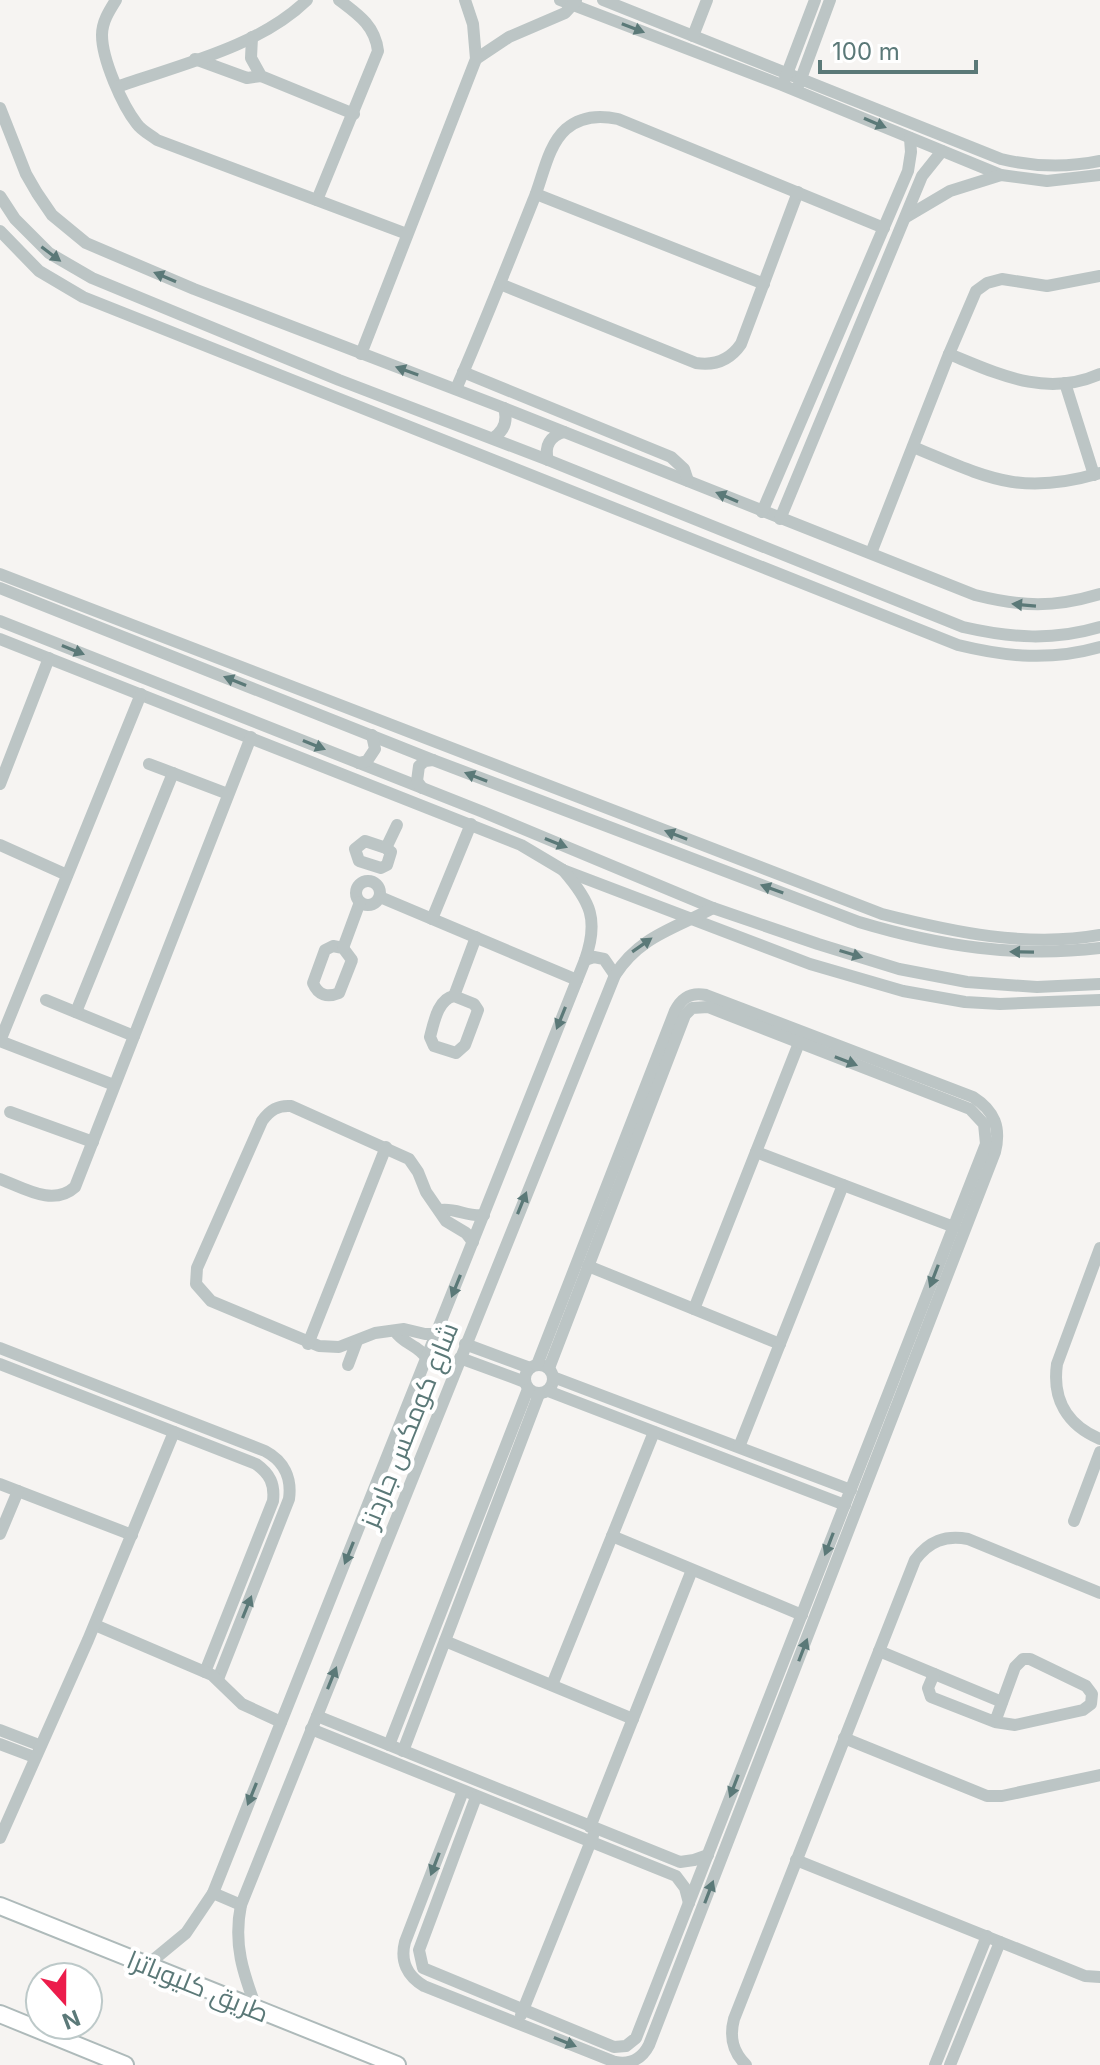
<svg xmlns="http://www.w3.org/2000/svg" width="1100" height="2065" font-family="Inter,Cairo,sans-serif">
<rect width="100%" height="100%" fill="#f6f4f2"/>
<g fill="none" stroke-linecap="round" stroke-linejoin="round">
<g stroke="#aebaba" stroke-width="20">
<g id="secondary">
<path d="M0,1906L397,2065"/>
<path d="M0,2014L125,2065"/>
</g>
</g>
<g stroke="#bcc5c5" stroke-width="12">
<path d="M116,0C109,11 102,22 102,35C102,59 122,105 137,124C142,131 151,135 157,140L407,234"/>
<path d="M560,0L782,85L1001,175L1047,181L1100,175"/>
<path d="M603,0L1001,159C1034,167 1066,168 1100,161"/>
<path d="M693,36L707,0"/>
<path d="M252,37L251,58L261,76L354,114"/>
<path d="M195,59L247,78L261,76"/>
<path d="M476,59L509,37L565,13L576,1"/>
<path d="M785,79L815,0"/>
<path d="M799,84L830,0"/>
<path d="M117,87C179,65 259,47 307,0"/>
<path d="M0,108L26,174L37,193L52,215L86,243L194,289L504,408L975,595C1023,607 1053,608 1100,594"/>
<path d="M536,194L764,284"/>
<path d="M0,196L15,219L49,253L92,278L339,380L548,460L963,627C1011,638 1053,641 1100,627"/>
<path d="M317,200L378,51C375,26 359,15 339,0"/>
<path d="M906,217L950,191L1001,175"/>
<path d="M0,231L39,271L83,297L958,645C1007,657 1051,661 1100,647"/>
<path d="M500,284L696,363C715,366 730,360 741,344L798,192"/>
<path d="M361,354L476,59L473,24L465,0"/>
<path d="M949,354C998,374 1046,398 1100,374"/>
<path d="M463,372L671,457L684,469L688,481"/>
<path d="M1065,383L1094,475"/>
<path d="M456,389C483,327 508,264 533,201C543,178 547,146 566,129C581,116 600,115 618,119L884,228"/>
<path d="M493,438C504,431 508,421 504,408"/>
<path d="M913,447C986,477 1019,497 1100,473"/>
<path d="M548,460C544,446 550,436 564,432"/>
<path d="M762,512L908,171L911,152L910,138"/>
<path d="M780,519L922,176L942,151"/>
<path d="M871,553L949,354L976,291L987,283L1002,279L1047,286L1100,276"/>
<path d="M0,574L882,914C953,932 1027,948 1100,935"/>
<path d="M0,588L433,760L859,922C939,946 1017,958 1100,948"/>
<path d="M0,621L483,812L713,908L818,944L899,969L967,982L1037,987L1100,984"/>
<path d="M0,639L521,845L563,870L810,964L903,991L965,1002L1000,1004L1100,1000"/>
<path d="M359,763L367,761L375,749L372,735"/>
<path d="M149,764L228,794"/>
<path d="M0,784L49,658"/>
<path d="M422,788L417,781L419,766L425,761L433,760"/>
<path d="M365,841L386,848L391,852L387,865L381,868L359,861L355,849Z"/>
<path d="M0,845L67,875"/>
<path d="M386,848L397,825"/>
<circle cx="368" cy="893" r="12"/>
<path d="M380,897L577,980"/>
<path d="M432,919L471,824"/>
<path d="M333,946L343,948L352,960L339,993C327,998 318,995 313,983L325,950Z"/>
<path d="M343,948L360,902"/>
<path d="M585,960L594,957L604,959L615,975"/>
<path d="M454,996L474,1004L478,1010L465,1045L456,1053L434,1046L430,1037C434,1022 438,999 454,996Z"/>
<path d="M454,996L476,937"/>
<path d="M46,1000L134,1036"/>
<path d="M76,1012L173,773"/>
<path d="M114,1085L0,1041L141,694"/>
<path d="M10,1112L93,1142"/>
<path d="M756,1152L954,1227"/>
<path d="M0,1179C24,1188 53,1207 75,1187L251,737"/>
<path d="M441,1210C456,1208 468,1217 484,1215"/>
<path d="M1100,1248L1057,1364C1052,1399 1067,1425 1100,1439"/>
<path d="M588,1266L780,1344"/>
<path d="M694,1309L799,1043"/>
<path d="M395,1331C403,1344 419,1345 427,1359"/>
<path d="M437,1334H425L404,1329L375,1333L339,1347L319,1346L211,1301L196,1284L197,1268L262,1121C270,1110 278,1105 291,1106L409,1159L418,1172L426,1192L446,1221L466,1233L473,1242"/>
<path d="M308,1344L386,1147"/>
<path d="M465,1344L530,1368"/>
<path d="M0,1348L265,1451C284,1461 292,1478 289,1499L218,1679"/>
<path d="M460,1358L525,1382"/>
<path d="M0,1364L256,1464C270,1474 275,1484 273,1501L205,1672"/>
<circle cx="539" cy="1379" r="14"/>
<path d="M348,1365L357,1341"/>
<path d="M553,1377L851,1490"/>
<path d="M548,1391L845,1505"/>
<path d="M739,1447L843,1185"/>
<path d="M0,1484L132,1535"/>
<path d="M1074,1521L1100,1452"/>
<path d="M0,1534L18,1491"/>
<path d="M612,1536L802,1615"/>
<path d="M95,1625L212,1675L242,1704L281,1722"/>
<path d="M445,1641L633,1719"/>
<path d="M879,1651L1002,1702"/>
<path d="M934,1674L928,1688L931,1697L995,1722L1015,1667L1023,1659H1030L1086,1686L1092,1694L1091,1704L1083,1710L1015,1725L995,1722"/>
<path d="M552,1685L654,1432"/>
<path d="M317,1716L680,1862L694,1860L708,1855"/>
<path d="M311,1729L676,1876L685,1888L689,1903"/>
<path d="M0,1730L39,1745"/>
<path d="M844,1738L987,1796H1002L1100,1775"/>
<path d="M0,1744L34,1757"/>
<path d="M389,1745L528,1389"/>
<path d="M403,1751L539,1394"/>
<path d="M463,1791L405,1942C400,1961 407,1976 424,1986L615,2062C630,2065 642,2059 649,2045L995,1152C1001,1128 995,1111 973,1097L706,995C691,992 682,997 675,1011L537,1365"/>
<path d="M476,1797L419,1950L423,1968L614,2047L626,2046L636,2038L986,1144L984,1124L970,1109L708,1007L692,1008L685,1015L549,1368"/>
<path d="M590,1827L692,1570"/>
<path d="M0,1838L88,1640L174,1432"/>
<path d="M796,1860L1085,1976L1100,1977"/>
<path d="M213,1893L241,1905"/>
<path d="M146,1966L186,1933L213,1893L585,960C599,920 591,902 563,870"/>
<path d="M257,2010C243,1973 233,1944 241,1905L615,975C640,936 674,929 713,908"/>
<path d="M521,2015L593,1836"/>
<path d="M746,2065C733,2052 729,2038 734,2019L915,1560C929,1541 945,1535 968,1539L1100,1593"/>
<path d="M935,2065L987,1936"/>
<path d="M950,2065L1000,1942"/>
</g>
<use href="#secondary" stroke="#fff" stroke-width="16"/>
</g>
<defs><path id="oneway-solid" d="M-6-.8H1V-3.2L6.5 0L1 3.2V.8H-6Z" transform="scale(2)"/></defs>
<g fill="#5b7978">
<use href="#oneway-solid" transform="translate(633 28) rotate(21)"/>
<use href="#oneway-solid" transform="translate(875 123) rotate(23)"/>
<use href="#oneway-solid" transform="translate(51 254) rotate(37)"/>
<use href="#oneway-solid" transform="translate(165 277) rotate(-157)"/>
<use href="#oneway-solid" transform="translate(407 371) rotate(-160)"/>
<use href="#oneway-solid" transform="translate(727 497) rotate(-157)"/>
<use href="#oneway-solid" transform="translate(1024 605) rotate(-175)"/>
<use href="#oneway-solid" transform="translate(73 650) rotate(22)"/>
<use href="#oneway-solid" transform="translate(235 681) rotate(-158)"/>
<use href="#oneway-solid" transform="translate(314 745) rotate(22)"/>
<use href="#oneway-solid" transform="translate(476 777) rotate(-159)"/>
<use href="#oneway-solid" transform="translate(676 835) rotate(-159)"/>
<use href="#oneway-solid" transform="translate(556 843) rotate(22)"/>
<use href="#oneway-solid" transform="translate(772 889) rotate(-160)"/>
<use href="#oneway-solid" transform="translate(642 945) rotate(-35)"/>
<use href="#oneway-solid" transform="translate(1022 952) rotate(-179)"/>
<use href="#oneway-solid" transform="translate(851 954) rotate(17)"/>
<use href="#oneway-solid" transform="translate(561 1018) rotate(112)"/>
<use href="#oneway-solid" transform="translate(846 1061) rotate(21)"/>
<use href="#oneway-solid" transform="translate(522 1203) rotate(-68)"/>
<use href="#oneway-solid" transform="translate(934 1276) rotate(111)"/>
<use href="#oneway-solid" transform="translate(456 1286) rotate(112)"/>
<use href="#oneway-solid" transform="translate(829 1544) rotate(111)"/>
<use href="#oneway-solid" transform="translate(349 1553) rotate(112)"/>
<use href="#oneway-solid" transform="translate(247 1607) rotate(-68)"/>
<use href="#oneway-solid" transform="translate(803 1650) rotate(-69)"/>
<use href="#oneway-solid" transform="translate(332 1678) rotate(-68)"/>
<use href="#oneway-solid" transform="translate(734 1786) rotate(111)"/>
<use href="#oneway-solid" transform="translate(252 1794) rotate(112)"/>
<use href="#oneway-solid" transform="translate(435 1864) rotate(111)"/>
<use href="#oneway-solid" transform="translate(709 1892) rotate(-69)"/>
<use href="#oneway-solid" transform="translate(565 2042) rotate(22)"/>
</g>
<g text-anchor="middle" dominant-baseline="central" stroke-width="8" stroke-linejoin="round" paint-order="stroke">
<g font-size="26" fill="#5b7978" stroke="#fff">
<text transform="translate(409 1425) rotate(-68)">شارع كومكس جاردنز</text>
<text transform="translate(198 1986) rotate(22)">طريق كليوباترا</text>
</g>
</g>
<g transform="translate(64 2001) rotate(159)"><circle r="38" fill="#ffffff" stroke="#bdc9c9" stroke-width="2"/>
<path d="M0-6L14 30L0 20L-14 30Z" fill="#ec1c4b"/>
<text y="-12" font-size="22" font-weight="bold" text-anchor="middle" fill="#5b7978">N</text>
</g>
<path d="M820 60v12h156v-12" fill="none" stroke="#5b7978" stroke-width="4"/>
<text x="832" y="60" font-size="24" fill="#5b7978" stroke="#ffffff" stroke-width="6" paint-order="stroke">100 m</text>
</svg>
